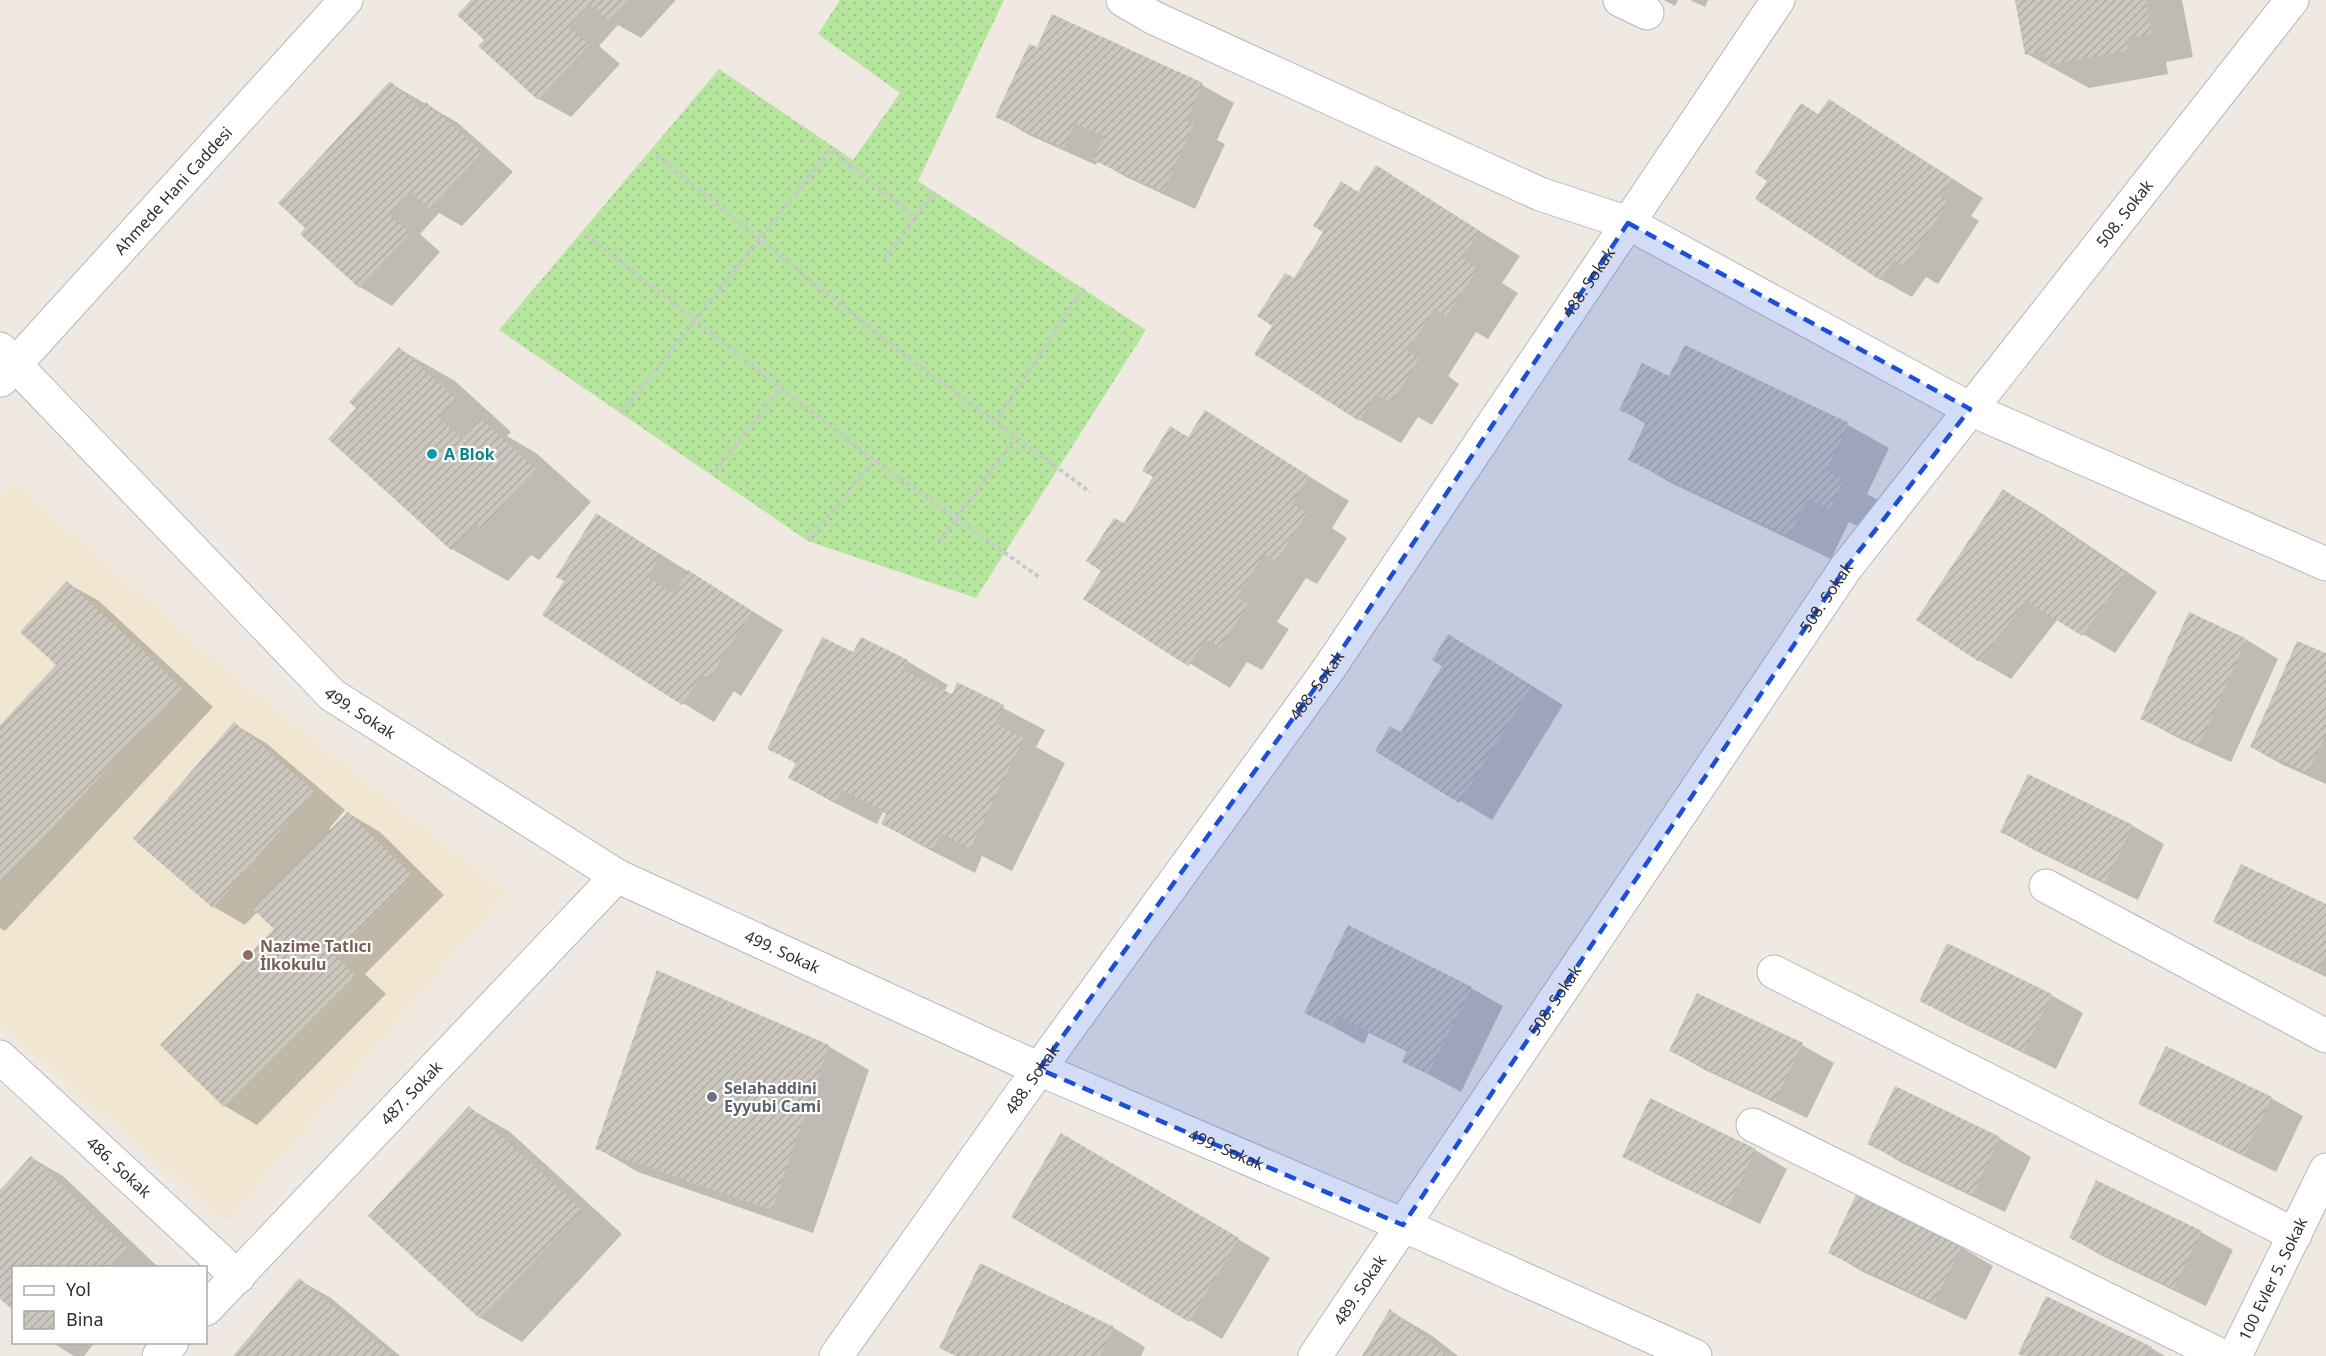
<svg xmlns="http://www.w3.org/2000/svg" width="2326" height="1356" font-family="'Noto Sans',sans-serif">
<defs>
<pattern id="grass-dots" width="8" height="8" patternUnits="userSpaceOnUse" patternTransform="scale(1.5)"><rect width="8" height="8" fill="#b6e59e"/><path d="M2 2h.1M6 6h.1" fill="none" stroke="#9dc588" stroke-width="1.8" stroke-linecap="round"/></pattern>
<pattern id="building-hatch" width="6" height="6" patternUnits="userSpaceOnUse" patternTransform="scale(1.5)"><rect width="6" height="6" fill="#cbc7bf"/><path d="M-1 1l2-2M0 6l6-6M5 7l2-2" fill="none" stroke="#afaba4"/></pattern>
</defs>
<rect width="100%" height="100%" fill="#efe9e1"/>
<path fill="#f0e6d1" d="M15,482L235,677L507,893L227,1222L0,1025V499Z"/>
<path fill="url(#grass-dots)" d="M840,0H1004L918,181L1146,330L976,598L808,541L499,330L719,69L853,160L900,93L818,34Z"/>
<g fill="#0003">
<path d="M473,0H676L641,38L618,25L599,46L620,64L571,117L539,99L480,46L487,40Z"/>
<path d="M1664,0H1678L1675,6Z"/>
<path d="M1690,0H1708L1705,7Z"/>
<path d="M2017,0H2182L2193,57L2166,62L2168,74L2089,88L2027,54Z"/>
<path d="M390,83L458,123L513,172L462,226L439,213L420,234L440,252L392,306L360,287L302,234Z"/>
<path d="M1202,85L1234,103L1217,140L1225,144L1195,209L1126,177L1098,161L1096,165L1029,135L997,116Z"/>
<path d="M1829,100L1983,198L1971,216L1979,221L1938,284L1926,277L1912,297L1880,279L1769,181Z"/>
<path d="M1376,167L1520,256L1502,283L1518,293L1488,339L1476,332L1448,376L1459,384L1432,425L1418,417L1401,443L1360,420L1274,325L1295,280L1359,194Z"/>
<path d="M1685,347L1848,425L1889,448L1867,494L1885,504L1871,532L1849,522L1831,559L1671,483L1630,459L1646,424L1621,409L1670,378Z"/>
<path d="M399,349L455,381L511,432L507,436L536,453L591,502L539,560L531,555L508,581L452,549L358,408Z"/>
<path d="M1205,412L1349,501L1332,528L1347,538L1317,584L1306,578L1277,622L1289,629L1262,670L1247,662L1230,688L1085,599L1103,570L1124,525L1189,439Z"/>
<path d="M2004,491L2035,509L2157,592L2115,653L2058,619L2011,679L1980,661Z"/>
<path d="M597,515L783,630L741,696L734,691L714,722L683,703L566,580Z"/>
<path d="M67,583L99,601L213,707L5,931L0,928V727L58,665Z"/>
<path d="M2190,614L2247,640L2278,659L2231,762L2174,736L2142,718Z"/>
<path d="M853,654L907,661L948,685L944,692L953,696L958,684L1045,730L1036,747L1065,763L1012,871L982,856L975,873L924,847L883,824L887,814L883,812L877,824L831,801L790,778L797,764L769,748Z"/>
<path d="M1481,654L1563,705L1492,820L1377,751L1402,734Z"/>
<path d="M2326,655V784L2283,765L2251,747Z"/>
<path d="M234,724L266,743L345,810L329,829L331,830L348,813L380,832L444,895L365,974L386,994L257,1125L225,1106L162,1045L276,929L258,911L245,925L214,907Z"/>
<path d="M2029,776L2133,826L2164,844L2138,900L2034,850L2002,832Z"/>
<path d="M2326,906V977L2247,939L2215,921Z"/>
<path d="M1471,988L1503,1006L1461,1092L1404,1061L1408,1052L1369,1033L1364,1044L1306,1012Z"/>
<path d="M2051,995L2083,1013L2056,1069L1952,1018L1921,1000Z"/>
<path d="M1802,1045L1834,1063L1807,1118L1703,1069L1671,1050Z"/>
<path d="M828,1046L869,1070L813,1233L638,1172L597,1148Z"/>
<path d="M2271,1098L2303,1116L2276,1172L2172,1121L2140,1103Z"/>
<path d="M469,1108L510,1132L622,1234L522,1342L481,1318L370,1216Z"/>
<path d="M1999,1138L2031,1157L2005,1212L1900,1162L1869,1143Z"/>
<path d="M1755,1150L1787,1169L1760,1224L1656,1174L1624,1156Z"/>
<path d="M1093,1154L1270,1258L1222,1339L1013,1216Z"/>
<path d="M32,1158L63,1176L159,1268H14L0,1297V1192Z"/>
<path d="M2201,1232L2233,1250L2206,1306L2102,1256L2070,1237Z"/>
<path d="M1961,1247L1993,1266L1966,1320L1861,1271L1830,1252Z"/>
<path d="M981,1265L1114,1328L1145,1347L1141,1356H956L941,1347Z"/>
<path d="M299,1280L331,1298L400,1356H235Z"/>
<path d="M1390,1311L1431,1335L1458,1356H1364Z"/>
<path d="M51,1342H95L84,1356H74Z"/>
<path d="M2151,1348L2165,1356H2025Z"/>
</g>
<g fill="url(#building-hatch)">
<path d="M471,0H628L609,21L589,4L568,26L589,45L538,100L478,46L484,40L457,15Z"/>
<path d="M2015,0H2146L2152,34L2126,39L2128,51L2047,65L2044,51L2025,55Z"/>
<path d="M1052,14L1203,83L1186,121L1194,124L1163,192L1093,160L1104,136L1075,123L1064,148L995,117L1029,44L1037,47Z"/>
<path d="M390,81L420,109L426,102L482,152L430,209L410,192L389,215L410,233L359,288L300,234L305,228L278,203Z"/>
<path d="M1829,99L1952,179L1940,197L1948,202L1905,267L1894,260L1880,280L1755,199L1767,181L1755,173L1801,103L1818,114Z"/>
<path d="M1376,165L1480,231L1462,258L1478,268L1446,317L1434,309L1407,351L1419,359L1391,403L1376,394L1359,421L1254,354L1272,326L1257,316L1285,273L1294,278L1323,232L1313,226L1341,181L1358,192Z"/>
<path d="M1685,345L1849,423L1826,471L1844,479L1830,510L1807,499L1789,537L1628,460L1646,422L1619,410L1642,363L1669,376Z"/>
<path d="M399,347L456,399L439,418L462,439L480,418L536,469L482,528L476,523L451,550L328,439L356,408L349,402Z"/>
<path d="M1205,410L1309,476L1292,504L1307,513L1276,562L1264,554L1237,597L1248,604L1220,648L1206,639L1188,666L1083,599L1101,571L1086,561L1114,518L1124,523L1153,477L1142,471L1170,426L1188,437Z"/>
<path d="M2003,489L2126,573L2082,636L2026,601L1979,662L1916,620Z"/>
<path d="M596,513L661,555L648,577L674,594L688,570L752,611L709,679L702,674L682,705L542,615L564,581L556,577Z"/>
<path d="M67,581L182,688L0,884V725L56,665L20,632Z"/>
<path d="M2189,612L2247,639L2199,745L2140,719Z"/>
<path d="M1448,634L1532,686L1459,803L1375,751L1390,726L1401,732L1442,666L1432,660Z"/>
<path d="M822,637L853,652L861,637L908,660L903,670L952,694L957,682L1004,705L995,723L1024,738L970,849L941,834L933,850L881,824L887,812L842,790L836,802L788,778L796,763L767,749Z"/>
<path d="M2297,641L2326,653V734L2308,773L2250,747Z"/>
<path d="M234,722L314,791L213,908L133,839Z"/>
<path d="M2028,774L2133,825L2105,883L2000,832Z"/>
<path d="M348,812L413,876L334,955L355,975L224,1107L160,1045L274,929L252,908Z"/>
<path d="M2241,864L2326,904V956L2318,972L2213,922Z"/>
<path d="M1348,925L1472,987L1428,1074L1402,1062L1407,1050L1337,1016L1331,1026L1304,1013Z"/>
<path d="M1947,943L2052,994L2024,1052L1919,1001Z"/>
<path d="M657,970L829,1045L772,1210L595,1149Z"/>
<path d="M1697,993L1803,1043L1775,1101L1669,1051Z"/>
<path d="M2166,1046L2272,1097L2244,1155L2138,1104Z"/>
<path d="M1895,1086L2000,1137L1973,1195L1867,1144Z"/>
<path d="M1650,1098L1756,1149L1728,1207L1622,1157Z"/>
<path d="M469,1106L582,1210L480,1319L368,1216Z"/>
<path d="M1061,1133L1239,1238L1189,1322L1011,1217Z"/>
<path d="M31,1156L129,1249L112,1268H14V1311L0,1299V1190Z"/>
<path d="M2096,1180L2202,1231L2174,1289L2069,1238Z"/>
<path d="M1856,1195L1962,1246L1934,1303L1828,1253Z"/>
<path d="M980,1263L1114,1327L1100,1356H956L939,1348Z"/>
<path d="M299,1278L393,1356H233Z"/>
<path d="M2046,1296L2152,1347L2147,1356H2023L2018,1354Z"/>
<path d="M1390,1309L1448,1356H1362Z"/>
</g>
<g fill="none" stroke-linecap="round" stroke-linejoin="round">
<g stroke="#b4b7c1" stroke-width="35">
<g id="minor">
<path d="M1123,0L1154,18L1540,194L1628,223L1970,409L2326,564"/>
<path d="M1620,0L1647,13"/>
<path id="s1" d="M0,349L332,695L617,876L1039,1069L1403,1225L1695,1356"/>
<path id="s2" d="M1,380L346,0"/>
<path d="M2046,886L2326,1036"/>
<path d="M1774,972L2295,1235"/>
<path id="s3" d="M0,1057L238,1277"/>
<path d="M1753,1125L2222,1356"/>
<path id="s4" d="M206,1309L617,876"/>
<path d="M159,1356L172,1342"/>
<path id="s5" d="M836,1356L1039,1069L1328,670L1778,0"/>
<path id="s6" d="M1315,1356L1845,569L2292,0"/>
<path id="s7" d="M2235,1356L2326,1170"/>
</g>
</g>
<g stroke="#c9c9c9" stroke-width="4" stroke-dasharray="4.5 3" stroke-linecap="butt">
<path d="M657,156L890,344L1090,492"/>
<path d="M586,235L863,452L1039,577"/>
<path d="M884,259L935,192"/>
<path d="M621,413L830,150L915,217"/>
<path d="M995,423L1083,288"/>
<path d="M715,471L781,388"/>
<path d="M808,541L874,460"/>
<path d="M939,542L1015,438"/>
</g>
<use href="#minor" stroke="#fff" stroke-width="33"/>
</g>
<path fill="#1d4ed8" fill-opacity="0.2" stroke="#1d4ed8" stroke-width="4.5" stroke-dasharray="12 8" stroke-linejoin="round" d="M1628,223L1970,409L1845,569L1403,1225L1039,1069L1328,670Z"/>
<circle fill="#0f9aa8" stroke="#fff" stroke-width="2" cx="432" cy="454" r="6"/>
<circle fill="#8d6e63" stroke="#fff" stroke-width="2" cx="248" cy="955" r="6"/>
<circle fill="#6b7280" stroke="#fff" stroke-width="2" cx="712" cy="1097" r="6"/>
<g text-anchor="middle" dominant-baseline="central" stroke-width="4.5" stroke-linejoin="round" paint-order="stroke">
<g font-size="16" fill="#2e2e2e" stroke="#fff">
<text stroke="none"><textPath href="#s2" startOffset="256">Ahmede Hani Caddesi</textPath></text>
<text stroke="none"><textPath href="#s6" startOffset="1401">508. Sokak</textPath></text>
<text stroke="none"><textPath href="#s5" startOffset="1311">488. Sokak</textPath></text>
<text stroke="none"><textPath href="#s6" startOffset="915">508. Sokak</textPath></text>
<text stroke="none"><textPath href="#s5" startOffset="825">488. Sokak</textPath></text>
<text stroke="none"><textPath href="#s1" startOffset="513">499. Sokak</textPath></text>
<text stroke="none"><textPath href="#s1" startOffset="999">499. Sokak</textPath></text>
<text stroke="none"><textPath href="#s6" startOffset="429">508. Sokak</textPath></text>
<text stroke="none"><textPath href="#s5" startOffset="339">488. Sokak</textPath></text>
<text stroke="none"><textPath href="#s4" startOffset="298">487. Sokak</textPath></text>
<text stroke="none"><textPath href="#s1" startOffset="1485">499. Sokak</textPath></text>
<text stroke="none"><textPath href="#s3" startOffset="162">486. Sokak</textPath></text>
<text stroke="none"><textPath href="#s7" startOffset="86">100 Evler 5. Sokak</textPath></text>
<text stroke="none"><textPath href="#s6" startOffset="80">489. Sokak</textPath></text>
</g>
<g font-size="16" font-weight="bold" fill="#0d838f" stroke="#fff" text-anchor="start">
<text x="444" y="454">A Blok</text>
</g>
<g font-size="16" font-weight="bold" fill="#785e54" stroke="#fff" text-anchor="start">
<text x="260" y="946">Nazime Tatlıcı<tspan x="260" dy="18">İlkokulu</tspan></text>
</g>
<g font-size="16" font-weight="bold" fill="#5b616d" stroke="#fff" text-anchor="start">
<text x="724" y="1088">Selahaddini<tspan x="724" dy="18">Eyyubi Cami</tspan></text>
</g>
</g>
<rect x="12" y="1266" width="195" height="78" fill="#ffffff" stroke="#ababab" stroke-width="1.5"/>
<rect x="24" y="1286" width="30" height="9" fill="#ffffff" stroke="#ababab" stroke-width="1.5"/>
<text x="66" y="1296" font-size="18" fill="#2e2e2e">Yol</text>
<rect x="24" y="1311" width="30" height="18" fill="url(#building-hatch)" stroke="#ababab" stroke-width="1.5"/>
<text x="66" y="1326" font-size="18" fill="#2e2e2e">Bina</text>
</svg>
